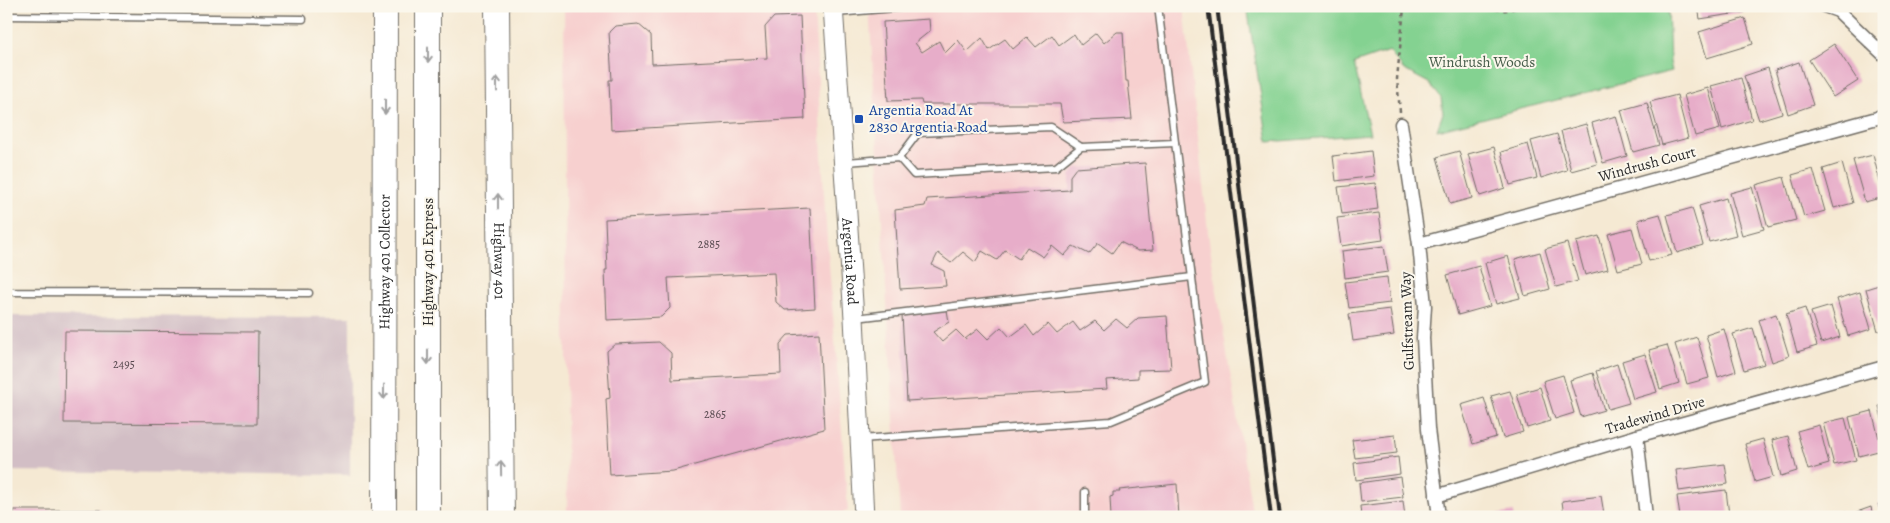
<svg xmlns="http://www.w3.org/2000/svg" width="1890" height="523" font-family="Alegreya,serif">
<rect width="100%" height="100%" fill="#fbf7ec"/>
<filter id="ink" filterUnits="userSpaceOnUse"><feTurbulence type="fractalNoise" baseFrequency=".02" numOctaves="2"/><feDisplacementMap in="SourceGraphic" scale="10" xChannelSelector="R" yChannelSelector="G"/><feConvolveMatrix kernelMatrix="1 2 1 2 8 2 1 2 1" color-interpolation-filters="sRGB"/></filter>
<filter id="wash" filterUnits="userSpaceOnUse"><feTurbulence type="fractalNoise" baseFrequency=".0096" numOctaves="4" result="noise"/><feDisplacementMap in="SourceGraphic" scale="20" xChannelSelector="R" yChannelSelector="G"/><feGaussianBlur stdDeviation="1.12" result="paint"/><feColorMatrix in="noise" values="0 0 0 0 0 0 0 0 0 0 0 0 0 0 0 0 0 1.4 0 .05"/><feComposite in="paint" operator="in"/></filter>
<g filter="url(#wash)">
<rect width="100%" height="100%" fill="#f5e9d3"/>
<g fill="#f7d0cf">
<path d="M564,6H814L825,212L848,511L829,517H567Z"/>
<path d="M869,6H1184L1209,241L1253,517H900Z"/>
</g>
<path fill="#d2bec5" d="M6,316L350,317V475L6,471Z"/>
<path fill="#84d291" stroke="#587e5e" d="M1247,6H1668L1670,62L1672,71L1437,130L1443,113L1441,98L1429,83L1404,70L1389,51L1354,63L1370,134L1268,142Z"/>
<g id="blocks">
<g fill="#e7adc9">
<path d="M1698,6H1744L1745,12L1700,19Z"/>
<path d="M800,16L805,119L611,130L609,80H612L609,32L615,26L638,24L651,35L652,64L767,58L765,27L774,17Z"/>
<path d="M1745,18L1753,44L1707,58L1699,32Z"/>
<path d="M929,19L930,31L915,43L922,52L939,41L945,53L958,40L967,52L982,38L989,50L1005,39L1013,49L1027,37L1036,47L1052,35L1059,45L1074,34L1081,45L1096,33L1104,43L1117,32H1123L1126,81H1128L1132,119L1063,122L1060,104H922L921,100L888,101L883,22Z"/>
<path d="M1834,44L1858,81L1833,97L1809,60Z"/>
<path d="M1799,62L1813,105L1788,114L1775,70Z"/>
<path d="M1768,68L1782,113L1759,120L1744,76Z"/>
<path d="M1741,78L1752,120L1722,129L1711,86Z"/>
<path d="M1708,88L1720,129L1695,136L1684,95Z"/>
<path d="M1677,95L1688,138L1662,145L1650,102Z"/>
<path d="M1647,103L1659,145L1633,152L1621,110Z"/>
<path d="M1616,116L1627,156L1603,163L1592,123Z"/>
<path d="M1586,124L1597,164L1571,171L1561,131Z"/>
<path d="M1557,134L1567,170L1541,178L1531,141Z"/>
<path d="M1528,144L1537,178L1510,185L1501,152Z"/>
<path d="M1494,147L1505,188L1480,196L1468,154Z"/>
<path d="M1371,151L1374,176L1336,181L1333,156Z"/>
<path d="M1459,151L1472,198L1450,204L1437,157Z"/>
<path d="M1873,155L1884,197L1865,202L1853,160Z"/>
<path d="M1145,163L1153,250L1138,251L1120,242L1112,253L1098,243L1089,254L1073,246L1064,256L1052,246L1043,257L1027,247L1019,259L1005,250L997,260L982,251L975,262L963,252L951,263L938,253L932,265L944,271L946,286L900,289L895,210L925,206L927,199L1070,190V176L1076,168Z"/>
<path d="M1842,163L1853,203L1834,208L1823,169Z"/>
<path d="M1813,169L1825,211L1804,217L1792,175Z"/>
<path d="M1784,177L1796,220L1768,227L1756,185Z"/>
<path d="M1375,183L1378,209L1342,214L1338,187Z"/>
<path d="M1752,187L1764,229L1742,235L1730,193Z"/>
<path d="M1726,198L1736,235L1709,242L1699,206Z"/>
<path d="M810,208L815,308L785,310L776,302L774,273L668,278L670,308L661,317L607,320L605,270H607L605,219Z"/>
<path d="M1692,208L1703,245L1677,253L1667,215Z"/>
<path d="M1379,213L1383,240L1341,246L1337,218Z"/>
<path d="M1660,214L1672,255L1649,261L1638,220Z"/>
<path d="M1632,228L1642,264L1618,270L1608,234Z"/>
<path d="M1599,236L1608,269L1585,275L1576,242Z"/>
<path d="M1567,243L1578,281L1556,287L1545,249Z"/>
<path d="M1384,246L1388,272L1345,278L1342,251Z"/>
<path d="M1540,252L1550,289L1525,296L1515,259Z"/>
<path d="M1508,256L1520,298L1496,304L1485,263Z"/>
<path d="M1479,266L1490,306L1458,315L1447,275Z"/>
<path d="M1387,277L1390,303L1349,308L1345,282Z"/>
<path d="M1882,284L1884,330L1878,331L1866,289Z"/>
<path d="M1860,292L1871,329L1848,336L1837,299Z"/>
<path d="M1831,306L1840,337L1821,343L1811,312Z"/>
<path d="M1805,308L1817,346L1797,352L1786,314Z"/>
<path d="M1390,309L1394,335L1353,341L1349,314Z"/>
<path d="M947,310L949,322L933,332L942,342L956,330L965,339L978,329L988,339L1001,327L1010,337L1026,325L1034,336L1048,324L1057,334L1073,322L1080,331L1095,321L1104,330L1116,319L1127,328L1138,318L1167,316L1171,369L1138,370V378L1106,380L1107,389L907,401L902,315Z"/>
<path d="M1776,314L1789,356L1772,362L1759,320Z"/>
<path d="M1753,328L1764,364L1744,370L1733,334Z"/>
<path d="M1724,329L1736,371L1718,377L1706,335Z"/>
<path d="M65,331L258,332L257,424L64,423Z"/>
<path d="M819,333L824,429L673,471L610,475L606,399L610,398L607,351L615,344L659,342L671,353L672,380L781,374L780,344L788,335Z"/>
<path d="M1697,337L1709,378L1687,384L1675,344Z"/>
<path d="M1667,345L1679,383L1660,389L1649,350Z"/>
<path d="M1645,354L1657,392L1633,399L1622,361Z"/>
<path d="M1617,364L1629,403L1608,409L1596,371Z"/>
<path d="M1593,373L1604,410L1581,417L1570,380Z"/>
<path d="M1563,375L1574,413L1555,419L1543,381Z"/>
<path d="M1540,387L1550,421L1527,428L1517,394Z"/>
<path d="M1510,391L1523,432L1503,438L1491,396Z"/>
<path d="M1484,398L1496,437L1473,444L1461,405Z"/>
<path d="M1884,405V423H1883L1879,406Z"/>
<path d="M1872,411L1882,450L1859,456L1849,417Z"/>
<path d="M1845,418L1856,460L1834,465L1823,423Z"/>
<path d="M1819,425L1829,464L1808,470L1797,431Z"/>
<path d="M1395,435L1397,453L1355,458L1352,440Z"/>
<path d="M1788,436L1797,471L1781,476L1772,440Z"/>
<path d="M1763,439L1773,477L1755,482L1745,444Z"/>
<path d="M1398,457L1400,474L1356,480L1354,463Z"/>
<path d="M1725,464L1728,484L1679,491L1676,470Z"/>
<path d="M1400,477L1403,497L1361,502L1359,483Z"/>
<path d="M1177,484L1179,517H1111L1110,497L1113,496V492H1120L1119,490Z"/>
<path d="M1726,490L1729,515L1680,517L1677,496Z"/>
<path d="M1601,496L1604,514L1564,517L1562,501Z"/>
<path d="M1403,501L1405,517H1361L1360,506Z"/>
<path d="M1884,502V517H1882L1878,504Z"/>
<path d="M1871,507L1873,517H1855L1854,513Z"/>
<rect x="14" y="510" width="87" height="7"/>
<path d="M1514,512V517H1489V516Z"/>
<path d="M1846,512L1847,517H1831V516Z"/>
</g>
</g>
</g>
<g filter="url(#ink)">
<use href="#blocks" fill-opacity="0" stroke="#726e66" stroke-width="1"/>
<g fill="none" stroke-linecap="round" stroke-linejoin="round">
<g stroke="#726e66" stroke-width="9">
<g id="lane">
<path d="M836,13L919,6"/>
<path d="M6,16L303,19"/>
<path d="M899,158L918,133L1051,127L1081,147"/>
<path d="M846,162L899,158L914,175L1056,167L1081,147L1175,143"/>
<path d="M6,290L13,292L309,293"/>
<path d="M856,318L1192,277"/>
<path d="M861,439L1111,421L1205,382L1158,6"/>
<path d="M1085,492V517"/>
</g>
</g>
<g stroke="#726e66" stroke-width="15">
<g id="street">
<path d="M1824,6L1838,11L1884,55"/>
<path d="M1401,124L1419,244L1425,306L1423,338L1428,429L1439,517"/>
<path d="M1419,244L1877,118L1884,114"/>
<path d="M1637,436L1646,517"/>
<path d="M1436,496L1637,436L1884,367"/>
</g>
</g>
<g stroke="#726e66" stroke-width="21">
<g id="secondary">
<path id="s1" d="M833,6L854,318L864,517"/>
</g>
</g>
<g stroke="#726e66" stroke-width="26">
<g id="highway">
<path id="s2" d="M497,6L502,517"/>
<path id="s3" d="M384,517L385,6"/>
<path d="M428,517V6"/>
</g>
</g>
<g stroke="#726e66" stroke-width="2.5" stroke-dasharray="4 4" stroke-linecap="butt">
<path d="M1488,6C1498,12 1510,11 1520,6"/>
<path d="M1400,112L1397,79L1404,8L1405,6"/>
</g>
<use href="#lane" stroke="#fff" stroke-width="6"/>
<use href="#street" stroke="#fff" stroke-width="12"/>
<use href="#secondary" stroke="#fff" stroke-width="19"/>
<use href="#highway" stroke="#fff" stroke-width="24"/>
<g stroke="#2b2b2b" stroke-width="4">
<path d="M1208,6L1271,517"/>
<path d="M1217,6L1280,517"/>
</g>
</g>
<defs><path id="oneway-shaft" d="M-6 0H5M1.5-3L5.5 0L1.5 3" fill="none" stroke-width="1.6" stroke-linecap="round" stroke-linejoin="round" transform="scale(1.25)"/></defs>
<g stroke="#a0a0a0">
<use href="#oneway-shaft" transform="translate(428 55) rotate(90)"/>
<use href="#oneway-shaft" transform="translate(497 84) rotate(-90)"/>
<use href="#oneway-shaft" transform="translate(385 107) rotate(90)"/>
<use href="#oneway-shaft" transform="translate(498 201) rotate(-90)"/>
<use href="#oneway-shaft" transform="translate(428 357) rotate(90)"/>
<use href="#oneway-shaft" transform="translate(384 392) rotate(90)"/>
<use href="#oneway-shaft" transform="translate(501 468) rotate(-91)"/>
</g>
</g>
<rect fill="#1a4fb4" stroke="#fbf7ec" stroke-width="2" x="854" y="114" width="10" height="10" rx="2.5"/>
<g text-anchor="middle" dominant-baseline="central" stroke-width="4" stroke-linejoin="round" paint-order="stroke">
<g font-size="12" fill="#5a4c52">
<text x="709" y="244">2885</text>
<text x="124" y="364">2495</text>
<text x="715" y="414">2865</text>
</g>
<g font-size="15" fill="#465d4a" stroke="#fbf7ec">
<text x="1482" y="62">Windrush Woods</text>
</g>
<g font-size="15" fill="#164399" stroke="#fbf7ec" text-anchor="start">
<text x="869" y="110">Argentia Road At<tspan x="869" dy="17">2830 Argentia Road</tspan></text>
</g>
<g font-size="15" fill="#2b2b2b" stroke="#fbf7ec">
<text transform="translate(1647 164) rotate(-15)">Windrush Court</text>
<text stroke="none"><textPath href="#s1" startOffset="256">Argentia Road</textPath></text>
<text stroke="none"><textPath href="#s3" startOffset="255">Highway 401 Collector</textPath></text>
<text transform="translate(428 262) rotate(-90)">Highway 401 Express</text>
<text stroke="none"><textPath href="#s2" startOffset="255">Highway 401</textPath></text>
<text transform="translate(1407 321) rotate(-92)">Gulfstream Way</text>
<text transform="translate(1655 415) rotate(-16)">Tradewind Drive</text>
</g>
</g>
<rect width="1890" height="523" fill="none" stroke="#fbf7ec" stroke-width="25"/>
</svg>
